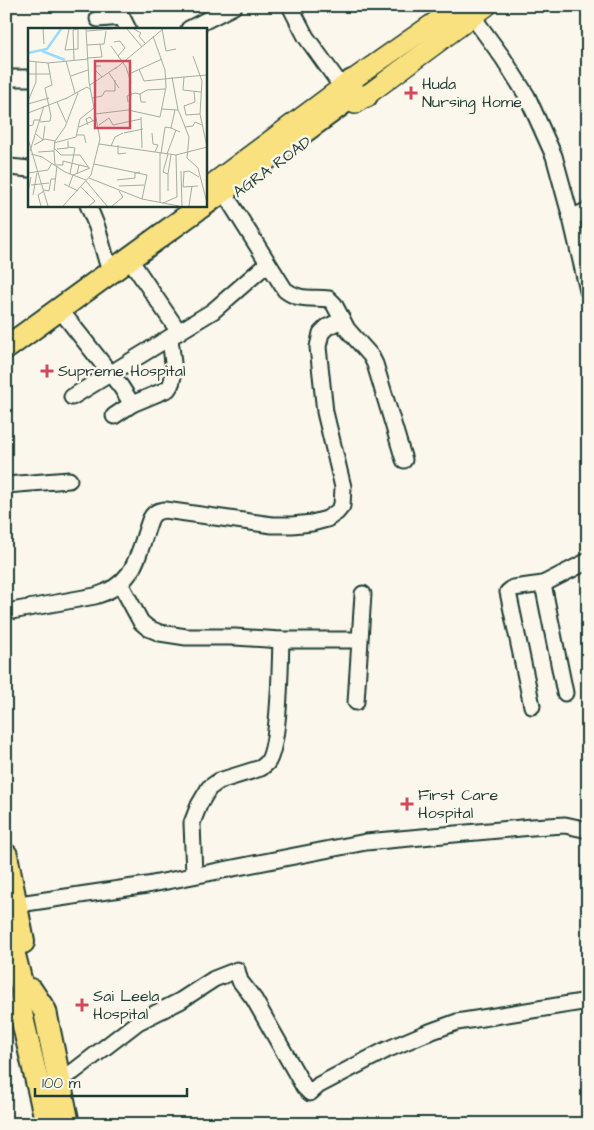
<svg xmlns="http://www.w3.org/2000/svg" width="594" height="1130" font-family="'Architects Daughter',sans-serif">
<rect width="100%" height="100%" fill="#fbf7ec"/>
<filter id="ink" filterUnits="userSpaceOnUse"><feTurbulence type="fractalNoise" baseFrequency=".02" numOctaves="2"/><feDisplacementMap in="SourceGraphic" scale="10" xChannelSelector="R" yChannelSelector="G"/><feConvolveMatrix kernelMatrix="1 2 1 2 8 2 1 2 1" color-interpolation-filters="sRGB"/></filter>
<g filter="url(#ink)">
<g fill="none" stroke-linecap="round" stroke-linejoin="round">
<g stroke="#1f3d34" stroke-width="19">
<g id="minor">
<path d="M290,6L306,37L342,87"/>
<path d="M465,9L473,17L503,58L527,96L554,156L571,218L588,291"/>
<path d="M98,19L122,17L128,29"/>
<path d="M189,29L234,6"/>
<path d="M6,81L11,78H29"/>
<path d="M6,164L10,167L29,169"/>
<path d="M228,199L285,290C299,301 312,297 329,299L334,304L347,329L371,356L375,364L404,460"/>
<path d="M88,205L97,227L107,262"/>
<path d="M571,218L588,210"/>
<path d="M135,267L179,332"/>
<path d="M65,316L121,387L132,404"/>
<path d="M72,397L213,311L267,264"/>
<path d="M114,416L132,404L168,389C178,377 171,353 170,338"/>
<path d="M6,485L69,480"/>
<path d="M121,585L141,622L148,628L160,633L186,637H235L281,640H359"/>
<path d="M6,612L95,596C136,584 137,556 150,520C153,513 157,511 165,510L272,525H292L312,523L327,519L337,512L342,506L343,487L325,412L318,347L321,333L327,327L342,320"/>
<path d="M565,693L543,584L588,561"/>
<path d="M356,702L363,594"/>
<path d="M532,706L508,592L513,588L543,584"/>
<path d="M194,875L192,823L199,805L209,788L219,781L261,768C262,767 266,764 267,763C280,746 280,664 281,640"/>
<path d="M6,906L147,885L366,842L532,827L565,825L588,830"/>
<path d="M58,1080L73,1072L138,1022L180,1001L214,979L237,970L240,981L254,999L304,1087L310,1093L319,1085L386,1050L424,1034L457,1022L588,1001"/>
</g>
</g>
<g stroke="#1f3d34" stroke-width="22">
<g id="major">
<path d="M355,104L487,6"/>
<path d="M205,189L342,87L458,6"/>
</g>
</g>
<g stroke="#1f3d34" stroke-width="26">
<g id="highway">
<path d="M347,100L352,81"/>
<path d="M205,204L347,100L366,96"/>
<path d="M6,348L203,205"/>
<path d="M6,855L23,942"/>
<path d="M6,923L23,991L20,1009L47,1124"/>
<path d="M31,990L45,1011L68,1124"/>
</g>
</g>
<use href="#minor" stroke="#fbf7ec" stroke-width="15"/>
<use href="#major" stroke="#fae180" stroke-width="19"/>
<use href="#highway" stroke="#fae180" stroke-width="22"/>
</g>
</g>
<g fill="#d1495b" stroke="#fbf7ec" stroke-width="2">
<path d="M408.5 85.5h5v5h5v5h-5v5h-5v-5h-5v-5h5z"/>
<path d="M44.5 363.5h5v5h5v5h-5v5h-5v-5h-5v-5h5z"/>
<path d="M404.5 796.5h5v5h5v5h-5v5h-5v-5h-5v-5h5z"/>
<path d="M79.5 997.5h5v5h5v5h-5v5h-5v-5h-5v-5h5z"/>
</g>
<g text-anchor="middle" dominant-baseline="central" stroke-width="5" stroke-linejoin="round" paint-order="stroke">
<g font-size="16" fill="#1f3d34" stroke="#fbf7ec" text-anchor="start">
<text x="422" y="84">Huda<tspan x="422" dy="18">Nursing Home</tspan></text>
<text x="58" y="371">Supreme Hospital</text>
<text x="418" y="795">First Care<tspan x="418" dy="18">Hospital</tspan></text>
<text x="93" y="996">Sai Leela<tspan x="93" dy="18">Hospital</tspan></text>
</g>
<g font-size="16" fill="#1f3d34" stroke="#fbf7ec">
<text transform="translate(272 167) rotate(-36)">AGRA ROAD</text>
</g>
</g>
<g transform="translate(28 28)">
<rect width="179" height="179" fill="#fbf7ec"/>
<path fill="none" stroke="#98dbfa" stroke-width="2.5" d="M14,23L37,32M0,25L19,21L33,1"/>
<path fill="none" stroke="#a3ada2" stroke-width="1" d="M15,1L16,16M41,1L37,22L50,21V1M99,1L114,19M106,1L113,5L111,8L117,15M134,1L138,23L148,21M59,3L85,1M86,14L92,13L97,20L90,28M59,17L76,16L78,3M83,18L98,39L103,55M165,28L174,53L172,86L179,119M60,30L74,29L72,16M46,32L45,2L50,1M0,33L20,35L60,31M38,33L47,65M73,38H68L67,42L74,49M87,41L135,1M111,41L116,53L156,49L155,62L173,64M81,45L91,60M0,46H22M101,46L134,31M43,48L60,42M144,49L150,82M156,49L179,47M62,57L89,39M166,63L167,74L156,78L158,87L172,86M50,65L37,99L27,113L26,123L27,137H35V133L51,137M112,66L119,62L137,61M64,70L74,68L77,63H87V52M37,71L59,59L63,62M0,73L8,54V34M29,74L38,94M100,74L99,68L107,65L112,66L113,74H118M0,76L21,70M133,81L150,82L152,86L161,109L159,130L170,140L179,175M102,82L103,64M147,82L143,100L152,104M0,85L39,70M67,86L100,82L132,89L138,59L137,42L125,8M113,89L114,120M12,94L22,93L23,88L17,60L24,57L20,35M60,97L58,91L62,89L65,93M71,97L81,90L85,97L113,91M0,98L5,97L6,92H13M51,99L69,91M157,99L165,98L167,94L174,97M96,105L115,101M124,105L125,116L130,117L127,124M8,106L15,112L17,98M49,107H56L58,115M0,111L20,178M26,115L48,109L52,91L66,80M71,116L148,127L179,119M6,117L17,111L27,113M90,117V126L98,125M83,118L87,109L95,105M40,119L47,120L42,146M26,120L33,127H52L61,140M29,121L40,120V113M2,123L16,78M10,124L26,123M3,126L14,129L37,144L58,152M133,126L137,99L143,100M139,126L148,102M66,136L119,147L114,171M153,143L154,178M155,144L161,143L171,149M156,144L155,159L170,158M0,145L20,142L24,135M49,146L51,137L60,139M140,146L143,127M61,150L114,171L151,178M89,152L107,150V145L112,144M58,153L79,178M36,156L50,163M3,157L21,155M41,158L45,147L62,140M91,158L116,157M53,159L67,173L61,178M16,162L21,163L23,151H28M26,163L29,138M140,163V146L135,144L140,126M0,164L3,149M5,167L9,145M132,174V125M135,175L149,169L148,127M13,178L10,167L16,163M35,178L63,147L72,111L61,54L58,1M84,178L95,169L91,163M161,178L164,158"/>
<path fill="#d1495b" fill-opacity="0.15" stroke="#d1495b" stroke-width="2.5" d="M67,33H102V100H67Z"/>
<rect width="179" height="179" fill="none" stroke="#1f3d34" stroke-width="2.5"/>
</g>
<rect width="594" height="1130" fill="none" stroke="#fbf7ec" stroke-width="25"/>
<rect x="12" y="12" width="569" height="1105" fill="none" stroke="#1f3d34" stroke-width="2" filter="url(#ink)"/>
<path d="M35 1088v8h152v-8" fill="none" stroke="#1f3d34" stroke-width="2.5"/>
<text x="42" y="1088" font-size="15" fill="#1f3d34" stroke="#fbf7ec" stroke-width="4" paint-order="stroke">100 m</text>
</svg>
